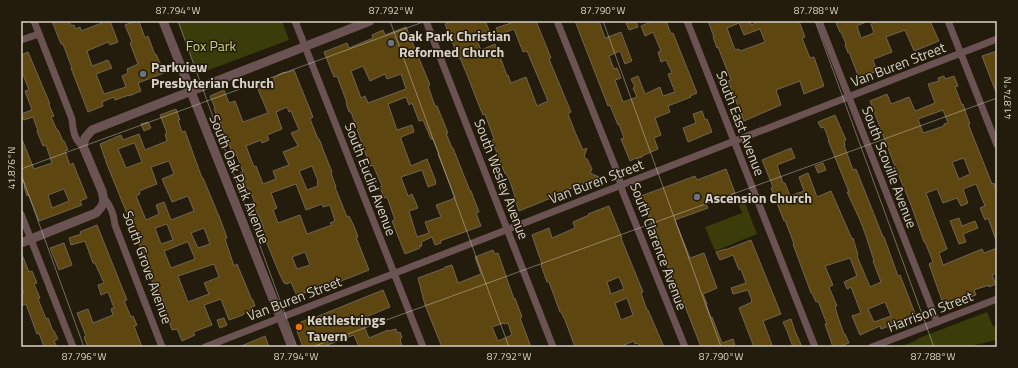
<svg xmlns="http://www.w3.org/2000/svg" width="1018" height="368" font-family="'Titillium Web',sans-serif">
<rect width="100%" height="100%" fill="#231b0b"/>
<g fill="#3a3d09">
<path d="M178,21H282L289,40L198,74Z"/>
<path d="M745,203L757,234L715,251L705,227L742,213L739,205Z"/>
<path d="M987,312L993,326L997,327V340L966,347H900L915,341L919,338Z"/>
</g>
<g fill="#5e4610" stroke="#6e6553" fill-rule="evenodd">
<path d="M52,21H69L71,26L74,25L75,29L80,27L81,31L102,23L101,21H110L118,42L110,45L108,42L87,51L92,66L108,60L112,68L96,74L104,94L126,87L122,76L128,73L127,69L138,64L130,43L132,42L125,25L135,21H139L145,38L148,36L155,55L156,54L164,73L138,83L141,91L129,96V95L115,100L114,97L102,102L103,106L88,112L71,68H72L63,44H61Z"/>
<path d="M452,21H485L490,32L476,38L481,50L495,44L502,62L507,76L508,75L511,83L526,77L537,106L548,101L527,51L523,52L514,29L499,35L496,28L511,23L510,21H536L551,58L549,59L571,112L568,114L575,132L583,150L587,148L584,157L587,159L592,169L590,173L599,177L555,195L556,196L519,211L514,197H515L511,184L506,173L505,174L492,140L494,139L485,114L483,115L480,108L468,77L460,58L459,59L445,24Z"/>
<path d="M575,21H599L605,38L621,32L632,61L625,64L620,51L609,56L614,69L617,68L621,78L615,80L623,102L637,97L633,88L635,87L631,79L638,76L645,94L660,87L663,96L675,92L668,74L672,73L666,60L661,62L658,52L661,51L653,32L645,36L641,26L653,21H666L671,34L673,33L697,93L690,96L691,97L668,106L670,112L655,118L661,135L654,138L658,149L642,156V157L636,159V158L630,161L621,139L624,138L619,124L618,125L610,105L608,106Z"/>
<path d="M631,21H636L638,27L629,30L626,23Z"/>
<path d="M708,21H750L751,25L761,21H799L805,37L802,38L810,58L814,57L824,86L804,94L800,81L776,90L781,105L744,121L728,81L731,80L718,47L717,48L713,37H714ZM739,23L744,35L760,29L765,42L740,51L739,49L735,50L727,28Z"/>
<path d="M840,21H868L857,26L861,38L874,33L871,24L878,21H930L939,41L914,51L905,30L886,37L892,52L874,59L873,60L877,71L859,78L849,52L848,53L845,45L846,44L841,32H840L836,23Z"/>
<path d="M406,27L430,85L428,86L435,106H437L448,133H446L452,148H453L470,191H471L479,212L476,213L481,226L440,241L441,243L435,245L432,237L421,242L422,246L419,247L420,248L405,254L392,221L395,220L387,197L384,198L380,187L382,186L373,165L370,166L351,112H349L346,103H347L340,84L337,76L334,77L324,52L347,43L349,48L373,38L372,35L383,30L385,35ZM363,66L370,81L385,74L387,79L401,74L406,89L368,103L365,96L361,98L351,71ZM406,97L409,105L412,103L419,121L423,120L431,139H433L439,153L438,154L455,197L453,198V199L436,205L441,217L425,222L429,233L417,237L409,211L418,208L412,194L408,196L401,177L422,170L428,187L436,184L435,182H436L427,159L411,166L401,139V137L414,132L412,125L397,130L388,104Z"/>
<path d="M997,51V92H996L982,56Z"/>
<path d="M28,52L50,104L49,105L54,116L51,117L57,130H58L63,141H64L68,150L65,151L70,165L73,163L87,198L80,201L82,205L39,221L29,195L27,196L24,186H25L21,176V137L34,169L52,163L46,145L43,146L37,131H38L33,117L24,120L21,114L32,110L25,91L29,90L21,69V55ZM64,189L69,201L52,208L48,195Z"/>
<path d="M294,70L313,117L310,119L318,139H319L322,146V147L332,172L331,173L336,187H335L347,217L349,216L354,226L358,237H356L369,270L336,283L335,281L311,290L297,296L291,282L287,284L284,283L280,275L266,241H267L263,229L264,228L259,216H258L254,206H256L249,188L246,189L240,173L243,172L235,151L232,152L219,119H218L214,109L215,108L210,96L224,90L229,103L235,101L243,122L268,113L257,87L274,80L273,78L278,76V75L285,72L286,73ZM287,107L289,112L291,111L299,130L291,133L298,146L283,152L289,165L273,171L276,179L263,184L256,166L254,167L246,146L261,140L262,143L269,140L267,135L282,129L276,112ZM312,166L318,181L317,182L318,186L307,190L299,171ZM296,184L306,210L322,204L323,207L330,205L335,221L330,223L332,225L307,234L300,215L278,223L273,210L277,208L271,193ZM305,252L310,265L297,269L292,257Z"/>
<path d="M944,76L945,79L954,76L958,86L955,87L962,105L963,104L966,113L970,124H968L969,126L992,184L994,183L997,192V240H996L988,218L985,220L980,208L985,206L976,184L963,189L968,203L961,206L957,198L943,203L937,189L926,193L947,249L939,253L943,265L982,249L984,253L997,248V273L992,275L996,284L989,287V285L974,290L976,295L944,306L929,264L933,262L925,242H924L911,205L894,164L870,101L887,94L891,104L909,97L915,111L935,103L928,84L939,81L938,78ZM943,110L948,123L944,124V126L923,133L918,119ZM964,158L970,174L959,179L952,162Z"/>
<path d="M176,109L180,120H178L182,132L185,131L202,178H203L221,221L227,238L225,239L234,266L237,264L252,300H253L255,306L251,307L252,310L243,314V315L229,320L221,299L204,305L212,325L193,332L195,335L182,341L177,329L172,330L165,310H167L157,285L154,286L144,260L145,259L137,238L108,167L100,144L121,135L123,140L139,134L145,150L167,141L165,134L167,133L160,115ZM134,143L135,144L142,162L126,168L118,149ZM169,161L174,174L162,179L172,202L188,196L194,211L171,220L164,202L156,205L159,214L146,220L136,196L140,194L139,191L157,184L151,167ZM167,224L173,240L161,244L155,228ZM204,228L210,244L198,248L191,233ZM187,242H188L195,259L171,268L164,251ZM214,264L219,277L204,283L209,294L188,302L178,276Z"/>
<path d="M702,111L705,120L707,119L712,132L688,142L683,128L696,123L693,114Z"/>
<path d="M835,115L846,140L844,141L845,145H844L853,170L856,169L883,237H884L898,276L900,275L916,316L881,329L880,326L860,335L852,316L861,313L851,287L847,289L844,282L857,276L850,258L825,266L833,285L829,287L837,306H835L837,314L844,334H845L849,343L838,347H833L825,324H827L818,301L816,302L812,293H811L793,244H794L785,220L784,221L771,188L773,187L762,160L791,148L795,158L777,165L783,183H785L790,196L804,191L799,177L808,173L817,197L831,191L852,239L853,238L858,255L857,256L870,287L881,282L873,261H874L866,236L860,220L847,192H849L828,140H829L824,127L821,128L818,122ZM885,302L891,316L874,322L868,309Z"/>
<path d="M148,122L151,128L144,131L141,124Z"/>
<path d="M823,163L826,170L818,173L815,166Z"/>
<path d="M726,169L735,193L706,204L708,208L675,220L690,258L704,253L717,288L703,294L707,304H706L711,318L712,317L722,343L733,339L735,346L731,347H701L683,301L681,302L641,196L695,176L697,180Z"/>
<path d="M609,206L622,238H621L643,292L641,293L647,310H648L664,347H640L638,343L635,344L634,341L619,347H575L565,320L561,312H560L549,282H547L541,265L542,264L538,253L532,235L549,228L552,238L575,228L573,222L589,215L588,214ZM619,277L624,289L611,294L607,282ZM627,298L633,315L621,320L615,303Z"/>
<path d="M959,218L962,226L975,221L978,228L963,234L966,242L959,244L950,221Z"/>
<path d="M97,225L127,300L124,301L131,317L133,316L137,325L134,326L142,347H88L84,337L86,336L77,313L88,309L93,323L113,315L111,309L114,308L108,292L101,295L98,285L104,283L95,263H93L85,241L71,245L69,238L81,234L80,232Z"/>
<path d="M751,240L781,314L763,321L772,345H771V347H754L739,308L752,302L751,301H752L748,290L733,294L731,288L746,283L741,269L739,270L733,255L720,260L716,252L725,249V250Z"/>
<path d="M64,243L72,265L59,270L50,248Z"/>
<path d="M493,250L495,254L498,253L514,299L515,298L522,317L520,318L531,347H442L425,305L418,278L445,268V267L452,265L458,283L481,274L475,257ZM504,323V324L508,323L512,335L498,341L492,327Z"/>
<path d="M21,252L29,272L32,271L37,283L34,284L40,298L38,299L46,319L48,318L53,331H54L58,339L54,341L57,347H44L39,333L37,334L26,304L21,306V294L24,293L21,286Z"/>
<path d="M383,290L390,307L361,319L369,338L388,330V331L396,329L397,333L400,332L402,338H400L402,347H359L354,335L322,347H303L295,326L296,324L316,316V317Z"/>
<path d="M224,318L227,325L220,328L217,320Z"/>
<path d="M791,319L795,331L802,347H793L787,331L783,322Z"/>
<path d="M265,336L269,347H239Z"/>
</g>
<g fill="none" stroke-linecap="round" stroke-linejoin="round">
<g stroke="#6c5353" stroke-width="7">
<path d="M34,21L72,119C73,130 74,140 83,146"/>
<path d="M295,21L423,347"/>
<path d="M426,21L553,347"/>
<path d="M557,21L618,174L622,190L685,347"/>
<path d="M687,21L815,347"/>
<path d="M819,21L937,322"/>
<path d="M948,21L997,145"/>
<path d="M21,40L39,34"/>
<path d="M104,198C111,206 114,214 115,225L162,347"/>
<path d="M21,214L73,347"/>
<path d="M205,347L997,39"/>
<path d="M872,347L997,299"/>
</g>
<g stroke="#6c5353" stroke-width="9">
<path d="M163,21L292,347"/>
<path d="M21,243L96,213C104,205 105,202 102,191L83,146L85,138L92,130L370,21"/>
</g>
</g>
<path fill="none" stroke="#d8d2c8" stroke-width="1" stroke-opacity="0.45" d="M178,21L297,347M390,21L509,347M603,21L721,347M815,21L934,347M21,169L426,21M21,174L84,347M312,347L997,98"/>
<g fill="#6b7280" stroke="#231b0b" stroke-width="1.5">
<circle cx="391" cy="43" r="4"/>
<circle cx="143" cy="74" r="4"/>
<circle cx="697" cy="197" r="4"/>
</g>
<circle fill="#e8710a" stroke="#231b0b" stroke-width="1.5" cx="299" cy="327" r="4"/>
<g text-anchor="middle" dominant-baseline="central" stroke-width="3" stroke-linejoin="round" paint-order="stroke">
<g font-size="14" font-weight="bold" fill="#d8d2c8" stroke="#231b0b" text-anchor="start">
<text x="399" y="35">Oak Park Christian<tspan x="399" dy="16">Reformed Church</tspan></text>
<text x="151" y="66">Parkview<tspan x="151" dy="16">Presbyterian Church</tspan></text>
<text x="705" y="197">Ascension Church</text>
<text x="307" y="319">Kettlestrings<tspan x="307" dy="16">Tavern</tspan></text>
</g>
<g font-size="14" fill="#cbd381" stroke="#231b0b">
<text x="211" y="45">Fox Park</text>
</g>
<g font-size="14" fill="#d8d2c8" stroke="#231b0b">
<text transform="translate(898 64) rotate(-21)">Van Buren Street</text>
<text transform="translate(741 123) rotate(69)">South East Avenue</text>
<text transform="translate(890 167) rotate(69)">South Scoville Avenue</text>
<text transform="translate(240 179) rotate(68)">South Oak Park Avenue</text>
<text transform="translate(371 179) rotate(69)">South Euclid Avenue</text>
<text transform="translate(502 179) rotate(69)">South Wesley Avenue</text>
<text transform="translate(596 181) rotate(-21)">Van Buren Street</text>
<text transform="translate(659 246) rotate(69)">South Clarence Avenue</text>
<text transform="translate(148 267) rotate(70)">South Grove Avenue</text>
<text transform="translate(294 298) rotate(-21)">Van Buren Street</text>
<text transform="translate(930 311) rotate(-21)">Harrison Street</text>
</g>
</g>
<rect width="1018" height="368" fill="none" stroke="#231b0b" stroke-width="44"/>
<rect x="22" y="22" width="974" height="324" fill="none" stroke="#d8d2c8" stroke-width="1.5"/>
<g font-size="10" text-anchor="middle" fill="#d8d2c8">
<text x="178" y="14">87.794°W</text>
<text x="391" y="14">87.792°W</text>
<text x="603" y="14">87.790°W</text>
<text x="816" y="14">87.788°W</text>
<text transform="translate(1007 98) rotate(-90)" y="4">41.874°N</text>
<text transform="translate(11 168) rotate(-90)" y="4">41.876°N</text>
<text x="84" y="360">87.796°W</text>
<text x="296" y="360">87.794°W</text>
<text x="509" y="360">87.792°W</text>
<text x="721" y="360">87.790°W</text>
<text x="933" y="360">87.788°W</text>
</g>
</svg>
